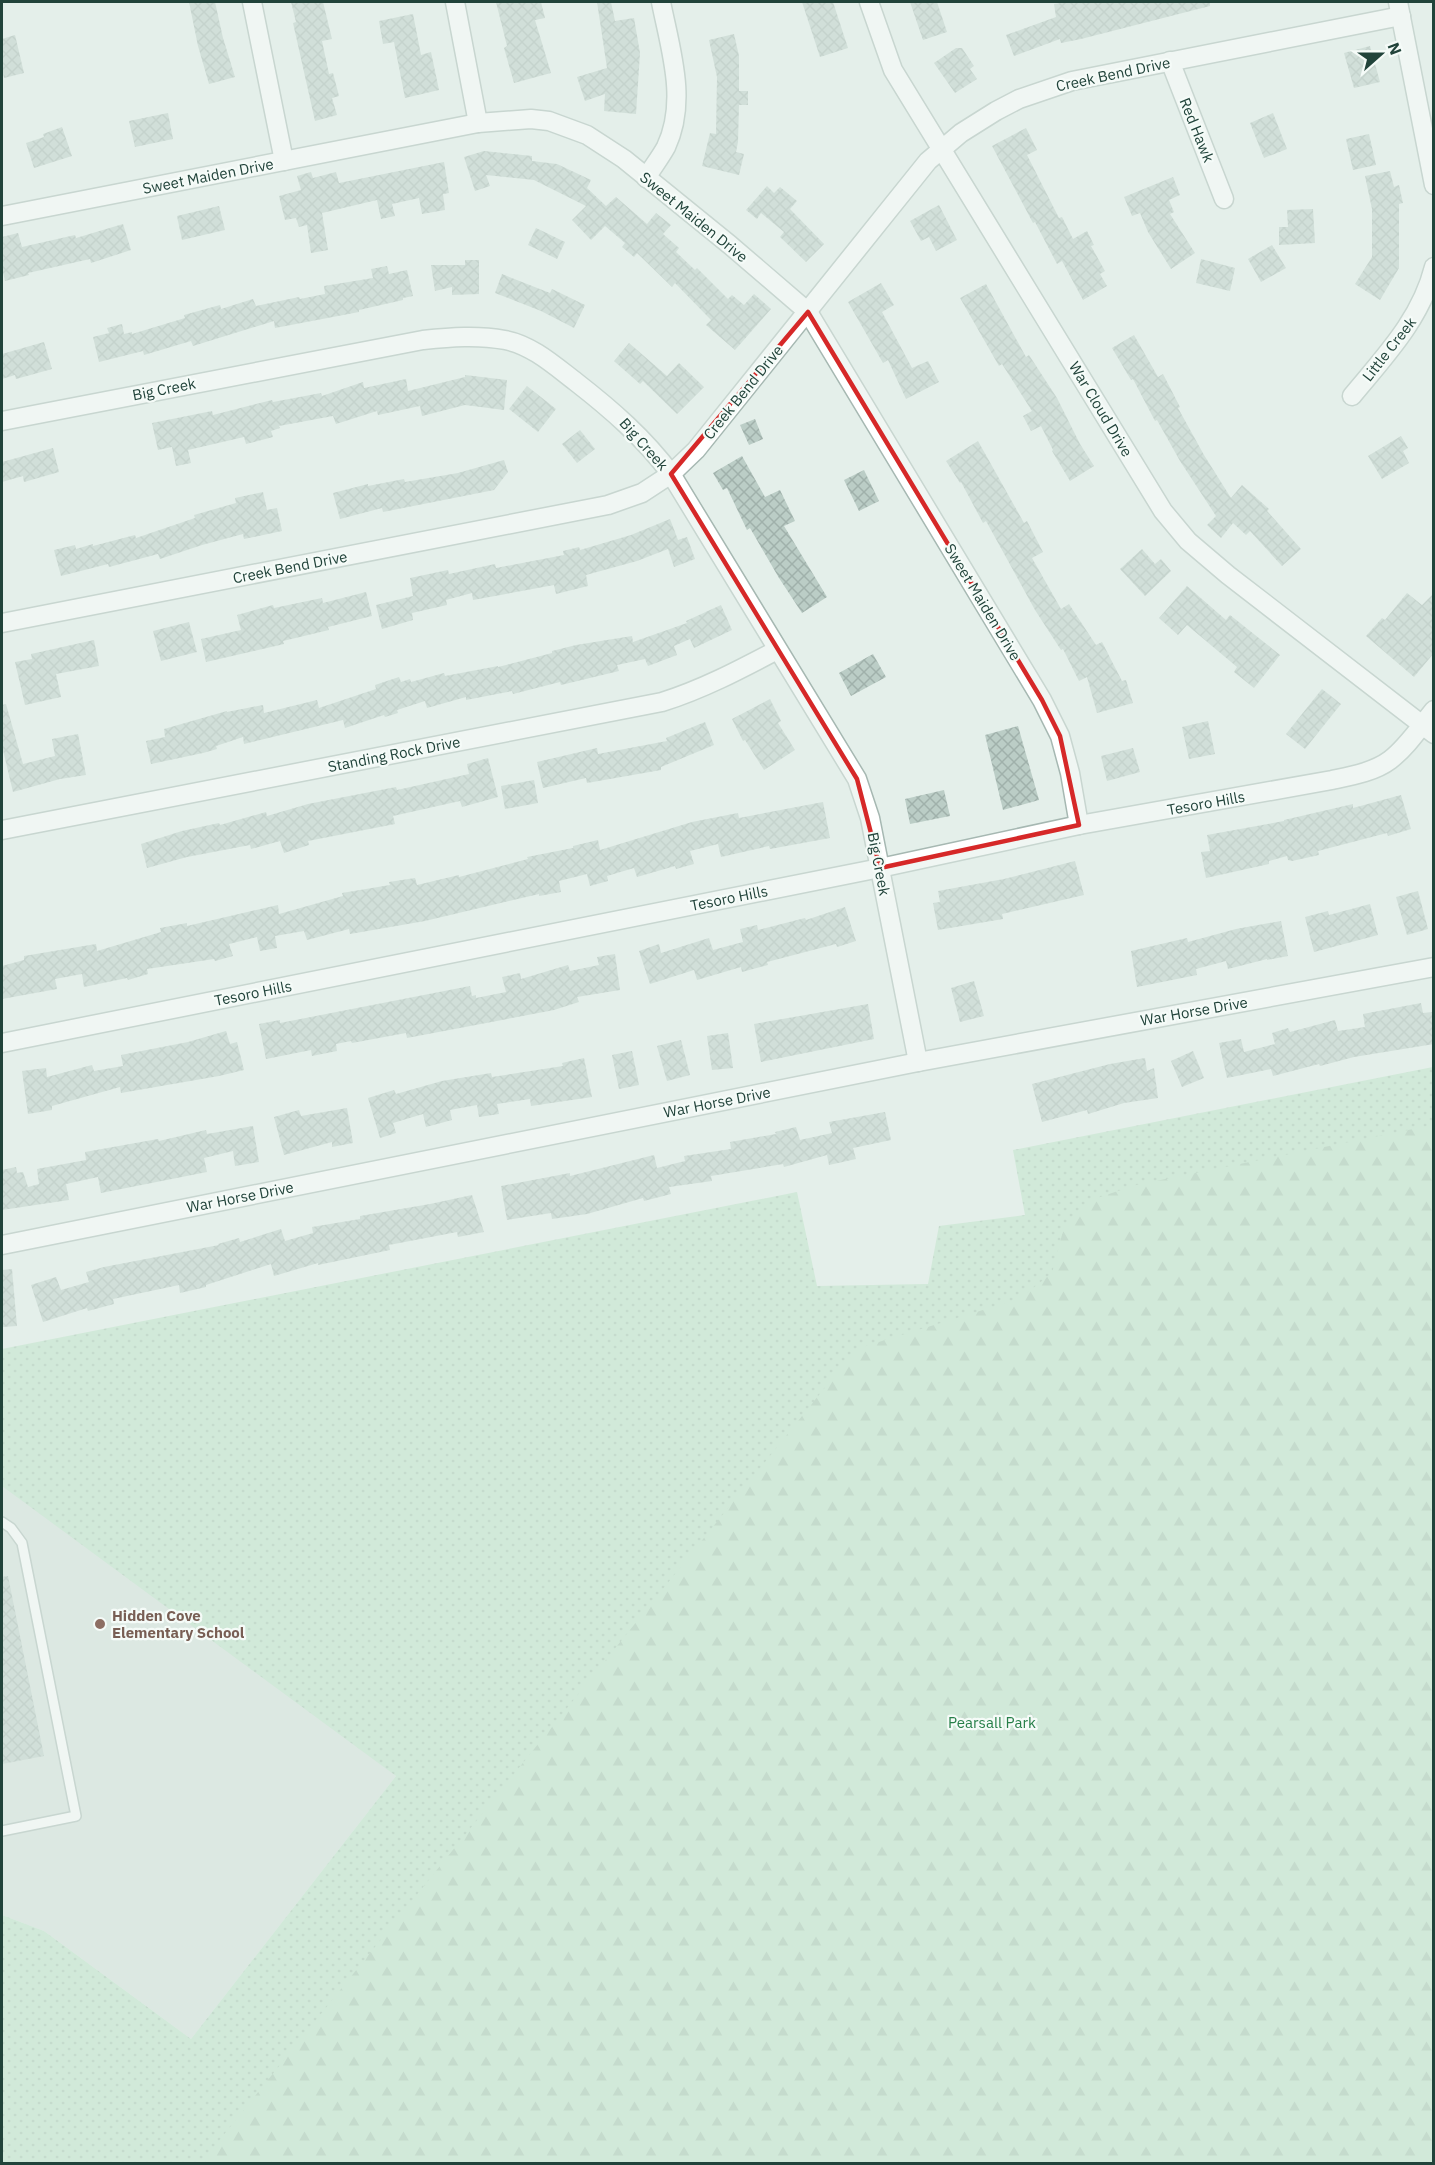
<svg xmlns="http://www.w3.org/2000/svg" width="1435" height="2165" font-family="'IBM Plex Sans',sans-serif">
<defs>
<pattern id="grass-dots" width="8" height="8" patternUnits="userSpaceOnUse" patternTransform="scale(1.5)"><rect width="8" height="8" fill="#bae2c5"/><path d="M2 2h.1M6 6h.1" fill="none" stroke="#a0c3aa" stroke-width="1.8" stroke-linecap="round"/></pattern>
<pattern id="forest-firs" width="22" height="20" patternUnits="userSpaceOnUse" patternTransform="scale(1.5)"><rect width="22" height="20" fill="#bae2c5"/><path d="M5 1l3.5 6h-7zM16 11l3.5 6h-7z" fill="#a0c3aa"/></pattern>
<pattern id="building-cross-hatch" width="8" height="8" patternUnits="userSpaceOnUse" patternTransform="scale(1.5)"><rect width="8" height="8" fill="#bbcdc6"/><path d="M0 0l8 8M0 8l8-8" fill="none" stroke="#a0b1ab"/></pattern>
</defs>
<rect width="100%" height="100%" fill="#e4efea"/>
<path fill="#d2dfd9" d="M2,1472L396,1776L191,2039L44,1931L2,1915Z"/>
<path fill="url(#grass-dots)" d="M1433,1067V2163H2V1915L44,1931L191,2039L396,1776L2,1486V1349L797,1192L817,1286L928,1284L939,1226L1025,1215L1013,1150Z"/>
<path fill="url(#forest-firs)" d="M1433,1125V2163H201L856,1349L1019,1299L1052,1273L1063,1231L1091,1200L1136,1185Z"/>
<g fill="url(#building-cross-hatch)">
<path d="M189,2H215L223,38L235,77L209,84L198,46Z"/>
<path d="M291,2H323L332,39L322,41L329,74L333,73L339,96L332,98L337,115L315,121L293,23L296,22Z"/>
<path d="M496,2H541L545,18L535,20L551,73L514,83L504,48L507,46Z"/>
<path d="M597,2H611L615,21L634,18L640,53L636,114L604,111L605,94L585,101L577,77L607,68Z"/>
<path d="M802,2H833L848,48L820,57Z"/>
<path d="M910,2H937L947,32L923,40Z"/>
<path d="M1068,2H1210V6L1081,39L1061,43L1060,39L1014,56L1006,35L1056,17L1054,4Z"/>
<path d="M413,14L421,55L431,52L439,90L405,98L394,42L383,44L379,21Z"/>
<path d="M734,34L739,56V91H748V105H739L738,142L736,152L744,154L739,175L702,166L710,133L716,134L717,77L709,40Z"/>
<path d="M15,35L24,73L4,78L2,68V39Z"/>
<path d="M1370,46L1380,82L1354,88L1344,53Z"/>
<path d="M956,48H962L974,66L970,69L977,79L955,93L934,63Z"/>
<path d="M168,113L173,139L135,147L129,121Z"/>
<path d="M1273,113L1287,149L1264,158L1250,123Z"/>
<path d="M62,127L72,156L34,168L26,143L44,137L43,134Z"/>
<path d="M1026,128L1037,150L1027,155L1059,218L1062,217L1073,239L1087,231L1094,245L1091,246L1105,271L1100,274L1107,286L1083,300L1062,261L1057,264L1035,222L1033,223L992,146Z"/>
<path d="M1369,134L1376,165L1353,170L1346,139Z"/>
<path d="M484,151L532,156V161L557,164L591,180L587,188L606,206L616,197L647,224L656,213L671,225L663,234L679,248L676,252L695,270L697,268L728,299L732,295L744,305L754,294L771,309L735,350L706,325L711,320L675,283L672,287L637,253L634,257L622,247L625,243L605,226L591,240L572,220L586,206L534,180L486,175L490,186L475,191L464,157Z"/>
<path d="M444,162L449,193L443,194L445,210L422,214L419,198L392,204L395,216L381,219L377,200L322,213L328,250L311,253L307,225L299,227L296,218L285,220L279,196L301,190L297,176L311,172L313,178L336,172L339,183Z"/>
<path d="M1390,171L1394,187L1399,185L1403,203L1399,204V268L1380,300L1355,284L1372,257V209L1365,176Z"/>
<path d="M1173,177L1180,195L1169,200L1174,212L1170,214L1195,253L1171,269L1148,232L1140,213L1132,216L1124,197Z"/>
<path d="M767,186L774,193L780,187L797,201L790,209L824,244L806,262L780,237L784,232L761,213L757,219L746,210Z"/>
<path d="M939,205L957,240L936,251L929,237L921,241L910,221Z"/>
<path d="M219,206L225,230L182,240L177,216Z"/>
<path d="M1313,209L1315,243L1279,245V227H1288L1287,210Z"/>
<path d="M123,224L131,250L91,263L90,259L28,273L29,275L5,281L2,268V237L18,233L22,247L75,235L76,238Z"/>
<path d="M536,228L565,242L557,259L528,245Z"/>
<path d="M1272,245L1286,268L1261,282L1248,259Z"/>
<path d="M1201,259L1235,268L1230,291L1196,283Z"/>
<path d="M465,260H479V294L452,295V287L435,291L431,265H465Z"/>
<path d="M387,266L389,274L407,270L413,296L403,298V300L359,310V312L275,328L274,321L193,346L191,341L144,355L143,351L99,362L93,337L109,333L107,328L122,324L124,334L132,332V334L185,318L184,315L220,305L221,309L253,299L256,306L299,297L300,299L325,294L324,286L373,278L371,269Z"/>
<path d="M502,274L550,293L552,289L585,305L574,328L541,311L495,293Z"/>
<path d="M881,283L894,305L882,312L912,368L928,361L939,382L906,399L888,360L883,363L848,302Z"/>
<path d="M986,284L1026,357L1029,355L1057,398L1080,444L1094,466L1070,481L1052,451L1053,450L1041,426L1031,431L1023,416L1032,411L1002,364L999,366L960,298Z"/>
<path d="M1134,335L1158,377L1163,374L1180,407L1178,408L1204,455L1231,498L1242,485L1269,509L1267,511L1301,549L1282,566L1250,531L1246,535L1233,523L1221,538L1207,525L1216,516L1180,461L1157,420L1155,421L1133,379L1131,380L1112,348Z"/>
<path d="M44,342L52,369L16,379L15,375L2,379V354Z"/>
<path d="M629,343L667,376L679,363L704,387L677,414L643,381L640,384L614,361Z"/>
<path d="M465,375L507,380L504,410L465,405L422,416L420,406L378,415L377,411L336,424L333,416L279,426L280,428L271,431L273,437L246,444L244,437L188,450L191,463L176,466L172,447L158,450L152,423L212,411L213,415L272,400L273,402L321,393L322,396L363,382L364,388L406,379L408,391L465,377Z"/>
<path d="M527,386L556,409L538,432L509,409Z"/>
<path d="M755,419L763,439L749,445L740,425Z"/>
<path d="M580,430L595,449L577,463L562,444Z"/>
<path d="M1401,436L1408,448L1403,451L1409,463L1382,479L1368,456Z"/>
<path d="M978,441L1024,523L1027,521L1043,552L1032,558L1061,609L1069,604L1096,645L1102,642L1122,681L1126,680L1133,703L1097,713L1087,677L1079,681L1063,649L1061,650L1035,610L986,521L983,523L961,482L960,483L946,461Z"/>
<path d="M53,448L59,472L24,482L23,476L2,482V462Z"/>
<path d="M742,456L765,497L780,490L795,521L784,526L827,597L802,613L779,578L750,528L747,530L727,488L723,490L713,473Z"/>
<path d="M504,460L508,472L494,490L383,512L382,508L340,519L333,493L368,484V486L404,479L405,482L458,473Z"/>
<path d="M864,470L879,501L859,511L844,480Z"/>
<path d="M263,492L267,510L277,508L282,531L244,539L243,534L202,545L160,559L158,554L109,567L108,564L61,576L54,550L75,545L76,549L93,544V546L135,535L136,538L195,518L194,515L236,503L235,498Z"/>
<path d="M670,519L678,540L687,537L695,559L674,567L668,549L637,561L586,575L588,586L556,594L554,585L473,600L472,593L446,600L447,605L412,613L413,620L382,629L376,605L413,596L410,578L448,570L449,574L495,564L496,568L564,555L563,551L579,547L580,550L631,535Z"/>
<path d="M1142,549L1155,564L1161,559L1171,571L1145,596L1120,569Z"/>
<path d="M1187,586L1226,620L1230,615L1280,655L1254,688L1234,672L1237,667L1187,625L1178,635L1159,618Z"/>
<path d="M366,592L372,616L328,627L329,630L283,641L284,644L206,662L201,639L241,630L237,615L273,605L274,608L322,598L323,603Z"/>
<path d="M1407,593L1422,605L1434,593V653L1414,677L1366,636L1382,618L1385,620Z"/>
<path d="M721,605L732,630L694,648L690,639L674,646L677,655L648,666L645,659L617,665L619,671L561,685L560,682L513,694L512,691L466,700V697L427,708L425,701L397,710L398,713L385,717L384,715L345,728L343,720L244,744L243,737L216,746L217,749L203,753L151,764L146,741L165,737L164,729L227,711V712L263,705L264,713L317,700L319,708L376,689L375,685L399,677L401,682L410,679L411,682L444,673L445,676L498,666V667L552,653V651L576,645L632,636L633,642L687,623L686,621Z"/>
<path d="M189,622L197,652L161,661L153,631Z"/>
<path d="M94,640L99,666L56,674L61,697L25,705L15,662L32,659L31,654Z"/>
<path d="M873,654L886,677L851,696L839,673Z"/>
<path d="M1322,689L1341,704L1305,749L1286,734Z"/>
<path d="M770,699L781,721L778,723L795,750L764,770L745,740L743,741L732,719Z"/>
<path d="M6,704L23,764L55,756L52,739L78,734L86,775L60,779L13,792L2,746V705Z"/>
<path d="M1208,721L1215,754L1189,759L1182,727Z"/>
<path d="M705,722L714,745L661,767V770L587,783L586,778L543,788L537,762L597,748L598,754L667,741L666,738Z"/>
<path d="M1018,726L1039,800L1003,810L985,735Z"/>
<path d="M1133,748L1140,772L1107,781L1101,756Z"/>
<path d="M488,758L498,797L462,807L460,801L393,816L395,824L308,841L309,845L284,853L280,841L251,849L250,845L187,857L147,868L141,844L182,831L219,823L220,825L266,812L267,816L308,804L396,787L397,790L469,774L467,764Z"/>
<path d="M534,780L538,803L505,809L501,786Z"/>
<path d="M944,790L950,816L910,824L905,799Z"/>
<path d="M1401,795L1411,829L1388,836L1387,833L1318,851L1319,855L1292,861L1288,860L1287,856L1269,861V864L1206,878L1201,852L1210,851L1207,835L1284,821V820L1353,804V808Z"/>
<path d="M823,802L830,838L770,849L769,846L721,857L718,844L690,851L694,864L676,869L675,866L637,877L634,868L607,876L608,881L590,886L587,874L559,881L561,892L539,896V894L425,921L350,934L349,929L307,940L304,931L275,936L277,948L260,951L257,937L229,944L233,956L215,961L214,959L147,969L148,974L128,980L127,978L84,987L82,974L55,979L57,989L2,999V966L24,960V956L96,944L97,951L161,932L160,928L187,923V926L278,905L279,914L343,896L342,893L390,885L389,882L415,878L417,885L459,875V877L528,859L527,857L573,848V846L598,840L600,850L692,822L738,813L739,818Z"/>
<path d="M1075,861L1084,895L1002,914L1003,919L938,930L933,903L940,902L938,891L1004,879Z"/>
<path d="M1418,891L1428,929L1407,935L1396,897Z"/>
<path d="M1370,904L1378,935L1314,952L1305,917L1328,911L1329,915Z"/>
<path d="M845,907L856,941L837,947L836,944L767,962L768,965L742,972L741,967L697,980L694,970L650,984L639,951L659,944L661,953L709,938L713,950L743,942L740,929L757,925L758,930L805,918L806,920Z"/>
<path d="M1281,921L1288,956L1267,960V959L1228,969L1226,961L1196,969L1197,975L1137,987L1131,951L1187,938L1188,942L1236,929Z"/>
<path d="M615,954L620,990L577,997L579,1002L554,1010L407,1038L406,1033L352,1043L351,1041L336,1044L337,1051L312,1056L311,1050L266,1059L259,1024L280,1020V1023L470,986L472,996L476,995V998L506,992L502,977L520,973L521,979L568,965L570,971L599,965L597,957Z"/>
<path d="M974,981L984,1016L960,1022L951,988Z"/>
<path d="M1421,1003L1423,1013L1432,1012L1434,1044L1354,1057L1320,1066L1319,1064L1273,1076L1271,1069L1227,1078L1219,1043L1241,1039L1244,1052L1275,1044L1272,1033L1288,1028L1290,1032L1335,1020L1338,1031L1365,1027L1363,1014Z"/>
<path d="M868,1004L874,1039L761,1062L754,1024Z"/>
<path d="M226,1031L230,1044L237,1042L244,1070L219,1076L121,1093L120,1087L52,1106V1110L28,1114L22,1071L46,1068L47,1077L92,1065L94,1071L123,1066L121,1055L188,1042Z"/>
<path d="M728,1033L733,1068L712,1070L707,1036Z"/>
<path d="M681,1040L690,1075L667,1081L657,1046Z"/>
<path d="M632,1051L639,1085L619,1089L612,1055Z"/>
<path d="M1193,1051L1204,1078L1182,1087L1171,1061Z"/>
<path d="M584,1058L592,1097L531,1106L530,1099L497,1104L499,1114L479,1117L477,1105L450,1110L452,1120L426,1127L423,1114L393,1123L396,1133L380,1138L368,1098L394,1090L396,1094L442,1081L491,1073L492,1077L563,1066L562,1063Z"/>
<path d="M1145,1058L1147,1071L1154,1068L1158,1098L1124,1103L1088,1114L1087,1110L1042,1122L1032,1084L1110,1064Z"/>
<path d="M347,1108L353,1143L332,1147V1142L284,1155L274,1117L299,1110L301,1116Z"/>
<path d="M885,1112L891,1140L853,1148L856,1159L829,1165L827,1155L784,1167L783,1164L711,1176L712,1181L669,1187L671,1194L644,1201L643,1198L587,1214L552,1219L551,1213L507,1220L501,1186L570,1173V1176L654,1155L657,1168L685,1161L684,1156L731,1149L730,1142L776,1134L775,1132L796,1127L800,1140L832,1133L829,1122Z"/>
<path d="M253,1126L259,1162L235,1166L233,1151L204,1158L207,1172L101,1193L98,1177L66,1184L69,1200L2,1210V1170L16,1167L17,1173L23,1172L28,1187L39,1184L37,1169L86,1160L85,1152L158,1139L159,1141L206,1130L207,1134Z"/>
<path d="M472,1195L484,1232L458,1237L457,1232L389,1245L390,1250L318,1265V1263L274,1276L271,1264L206,1285V1287L180,1293L179,1285L113,1299L114,1304L88,1311L87,1308L43,1322L31,1285L56,1277L61,1290L89,1282L86,1272L104,1267L219,1245L218,1244L239,1238L240,1242L281,1229L285,1241L313,1233L312,1227L360,1219V1216L430,1204Z"/>
<path d="M12,1269L17,1326L2,1327V1270Z"/>
<path d="M8,1576L44,1756L2,1764V1577Z"/>
</g>
<g fill="none" stroke-linecap="round" stroke-linejoin="round">
<g stroke="#a6b8b2" stroke-width="12">
<path id="lane" d="M2,1522L11,1528L22,1543L76,1816L2,1831"/>
</g>
<g stroke="#a6b8b2" stroke-width="21">
<g id="street">
<path d="M252,2L284,161"/>
<path d="M455,2L478,123"/>
<path d="M869,2L893,70L1163,511L1188,541L1228,575L1434,734"/>
<path d="M1398,2L1434,185"/>
<path d="M1170,61L1224,199"/>
<path d="M646,178C652,168 660,158 666,147C688,101 670,48 661,2"/>
<path d="M2,216L478,123L531,119L549,121L587,135L624,159L730,245L808,312L1042,700L1060,736L1070,773L1079,825"/>
<path d="M1352,396C1385,356 1421,319 1434,267"/>
<path d="M2,421L423,340C451,337 478,335 505,340C532,345 555,366 576,382C612,410 644,438 671,474L857,779L870,818L918,1062"/>
<path d="M2,623L608,505L642,493L671,474L696,450L928,161L961,133L996,111L1019,99L1072,81L1401,16"/>
<path d="M2,830L662,702C703,689 739,670 777,650"/>
<path d="M2,1043L880,868L1079,825L1332,780C1351,776 1374,772 1390,760C1407,747 1420,727 1434,710"/>
<path d="M2,1245L918,1062L1434,967"/>
</g>
</g>
<use href="#lane" stroke="#fff" stroke-width="9"/>
<use href="#street" stroke="#fff" stroke-width="18"/>
</g>
<path d="M0 0H1435V2165H0ZM808,312L1042,700L1060,736L1079,825L880,868L857,779L671,474Z" fill="#e4efea" fill-opacity=".55" fill-rule="evenodd"/>
<path fill="none" stroke="#d62828" stroke-width="4.5" stroke-linejoin="round" d="M808,312L1042,700L1060,736L1079,825L880,868L857,779L671,474Z"/>
<circle fill="#8d6e63" stroke="#f5fbf8" stroke-width="2" cx="100" cy="1624" r="6"/>
<g text-anchor="middle" dominant-baseline="central" stroke-width="4.5" stroke-linejoin="round" paint-order="stroke">
<g font-size="15" fill="#21433a" stroke="#f5fbf8">
<text transform="translate(1113 74) rotate(-12)">Creek Bend Drive</text>
<text transform="translate(1197 130) rotate(68)">Red Hawk</text>
<text transform="translate(208 176) rotate(-11)">Sweet Maiden Drive</text>
<text transform="translate(694 217) rotate(39)">Sweet Maiden Drive</text>
<text transform="translate(1389 349) rotate(-52)">Little Creek</text>
<text transform="translate(164 389) rotate(-11)">Big Creek</text>
<text transform="translate(743 392) rotate(-51)">Creek Bend Drive</text>
<text transform="translate(1101 409) rotate(59)">War Cloud Drive</text>
<text transform="translate(644 444) rotate(48)">Big Creek</text>
<text transform="translate(290 567) rotate(-11)">Creek Bend Drive</text>
<text transform="translate(983 602) rotate(59)">Sweet Maiden Drive</text>
<text transform="translate(394 754) rotate(-11)">Standing Rock Drive</text>
<text transform="translate(1206 803) rotate(-10)">Tesoro Hills</text>
<text transform="translate(879 864) rotate(79)">Big Creek</text>
<text transform="translate(729 898) rotate(-11)">Tesoro Hills</text>
<text transform="translate(253 993) rotate(-11)">Tesoro Hills</text>
<text transform="translate(1194 1011) rotate(-10)">War Horse Drive</text>
<text transform="translate(717 1102) rotate(-11)">War Horse Drive</text>
<text transform="translate(240 1197) rotate(-11)">War Horse Drive</text>
</g>
<g font-size="15" font-weight="bold" fill="#785e54" stroke="#f5fbf8" text-anchor="start">
<text x="112" y="1615">Hidden Cove<tspan x="112" dy="17">Elementary School</tspan></text>
</g>
<g font-size="15" fill="#267f48" stroke="#f5fbf8">
<text x="992" y="1722">Pearsall Park</text>
</g>
</g>
<rect width="1435" height="2165" fill="none" stroke="#21433a" stroke-width="6"/>
<g transform="translate(1381 54) rotate(69)" stroke="#f5fbf8" stroke-width="4.5" paint-order="stroke">
<path d="M0-4.5L10 22L0 15L-10 22Z" fill="#21433a"/>
<text y="-9" font-size="16" font-weight="bold" text-anchor="middle" fill="#21433a">N</text>
</g>
</svg>
